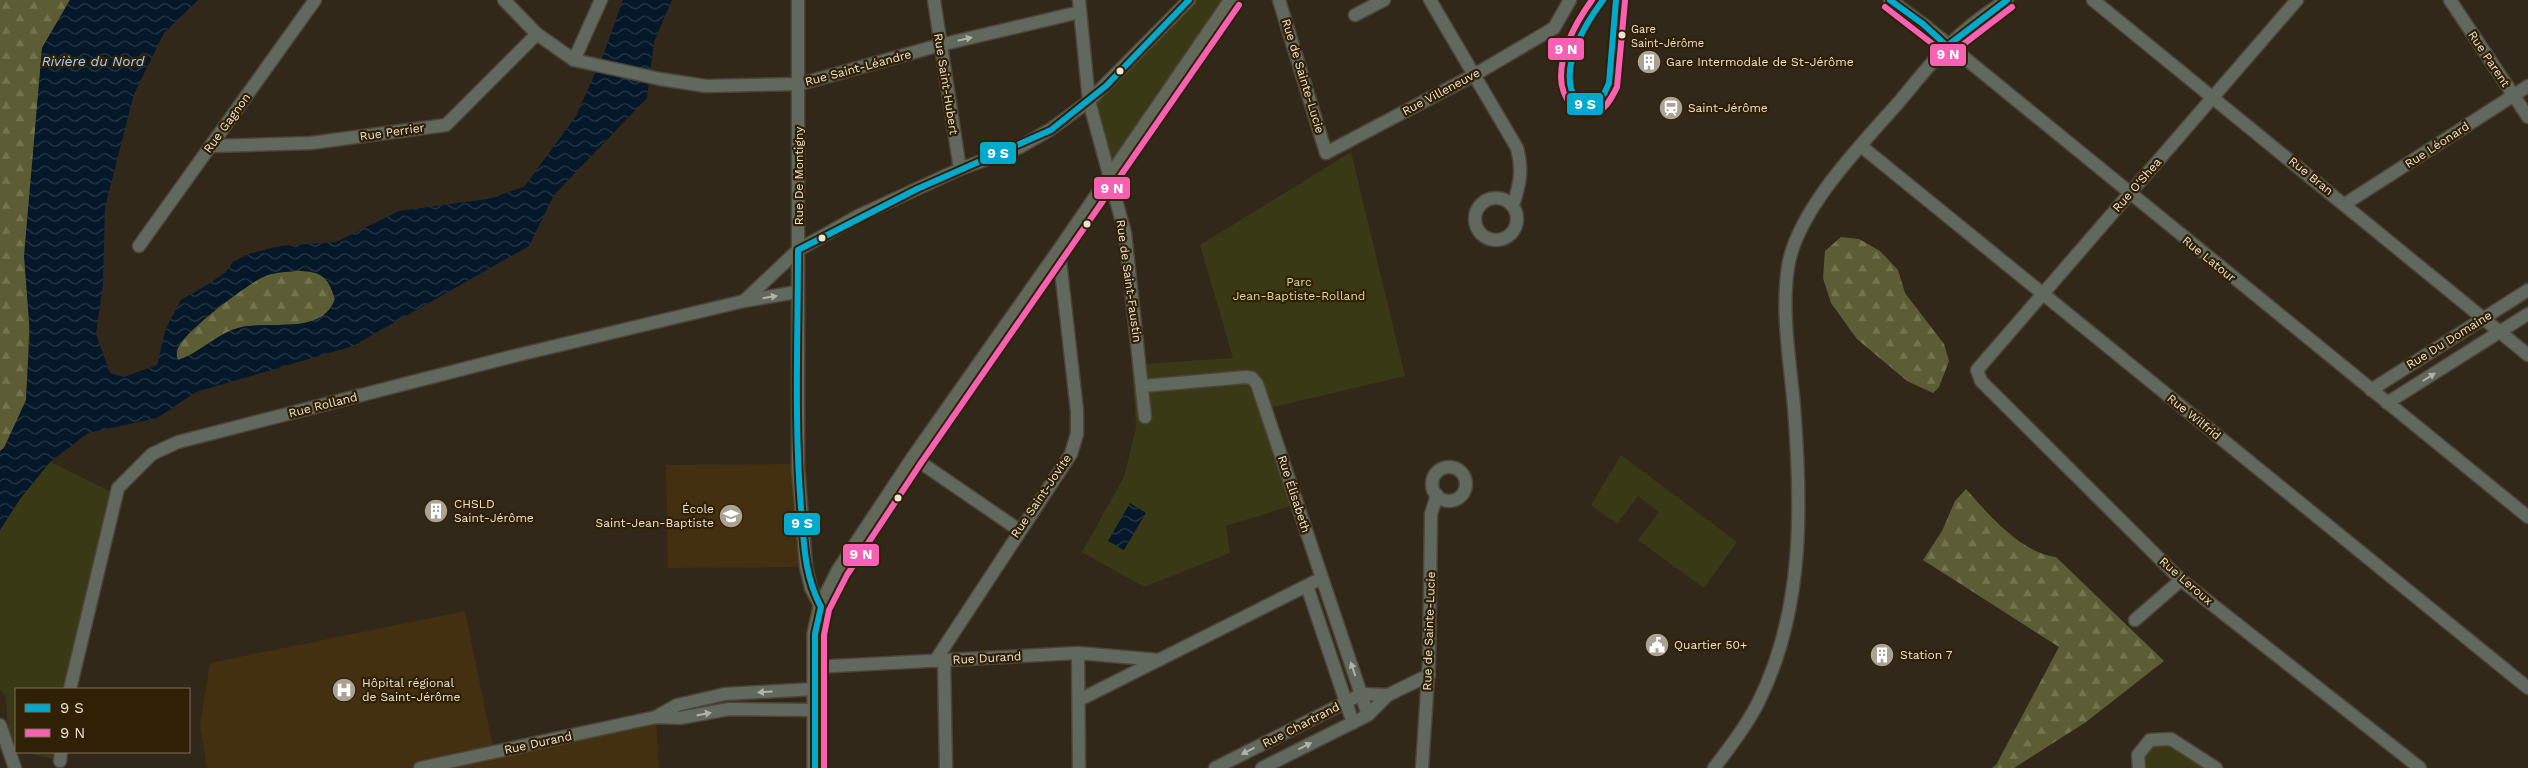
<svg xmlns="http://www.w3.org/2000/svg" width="2528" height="768" font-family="'Work Sans',sans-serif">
<defs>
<pattern id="forest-firs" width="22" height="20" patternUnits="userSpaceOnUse" patternTransform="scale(1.25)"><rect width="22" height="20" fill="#5c5d34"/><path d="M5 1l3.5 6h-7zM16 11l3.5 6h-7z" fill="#747450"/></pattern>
<pattern id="water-waves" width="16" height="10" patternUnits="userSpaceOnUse" patternTransform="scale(1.25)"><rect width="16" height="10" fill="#041829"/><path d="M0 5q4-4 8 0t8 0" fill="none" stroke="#293947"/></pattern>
</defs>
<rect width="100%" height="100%" fill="#31281a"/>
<g fill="#423010">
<path d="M790,464L801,567L668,568L666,465Z"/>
<path d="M465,611L494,752L656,717L659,768H207L200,725L210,663Z"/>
</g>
<g fill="url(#forest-firs)">
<path d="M0,0H70L42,48L26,401L4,448L0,451Z"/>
<path d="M1841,237L1859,239L1880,251L1898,270L1905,293L1944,344L1949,361L1939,387L1933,393L1907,381L1857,339L1831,303L1823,278L1825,251Z"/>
<path d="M297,271C321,271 328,276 335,299C321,339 263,317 232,330C213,338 197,353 178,361C176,355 176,351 179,346C188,328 244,286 263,277C273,272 286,272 297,271Z"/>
<path d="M1966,489C1988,514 2021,553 2056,557L2164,661L2086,722L2014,768H1992L1996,765L2059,647L1923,560L1942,531L1955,501Z"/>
</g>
<g fill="#3a3915">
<path d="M1194,0H1226L1109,177L1089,101Z"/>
<path d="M1351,152L1405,376L1260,410L1290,506L1226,526L1230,553L1144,587L1082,552L1124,477L1136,428L1132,365L1233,358L1200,245Z"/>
<path d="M1621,455L1737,542L1704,588L1638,540L1659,512L1638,496L1617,524L1591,505Z"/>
<path d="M50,462L116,494L70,689H16V749L9,747L6,696L0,689V530L20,499Z"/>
<path d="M2171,739L2216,768H2139L2150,740Z"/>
<path d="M26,752H61L60,761Z"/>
</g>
<g fill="url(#water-waves)" fill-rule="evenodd">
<path d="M70,0H198L164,33L134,94L105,207L103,283L96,334L110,373L124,377L157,365L166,328L181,300L210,283L226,272L233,262L248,254L280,246L336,242L399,211L488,199L524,187L576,116L604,53L623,0H672L654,42L647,98L554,195L529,246L353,346L196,392L157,418L88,433L50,462L20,499L0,530V451L4,448L26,400L30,335L24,256L42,48ZM297,271C321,271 328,276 335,299C321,339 263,317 232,330C213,338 197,354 178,360C176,355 176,351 179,346C187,330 246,285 263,277C273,272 286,272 297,271Z"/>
<path d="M1130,503L1146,513L1124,550L1108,541Z"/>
</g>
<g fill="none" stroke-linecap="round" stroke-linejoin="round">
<g stroke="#4d4539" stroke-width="15">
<g id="minor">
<path d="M504,0L537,34L574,60L660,79L706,86L800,84L940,45L1080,12"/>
<path d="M798,0V468L806,567L811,588L821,607"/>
<path d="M934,0L960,169"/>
<path d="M1079,0L1089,101L1125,233L1145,417"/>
<path d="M1279,0L1326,153L1474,75L1554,28L1570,0"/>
<path d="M1430,0L1517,148C1523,170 1520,184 1513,205"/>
<path d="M1890,0L1923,24L2528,517"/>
<path d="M2093,0L2528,355"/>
<path d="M2297,0L1977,370L1981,381L2181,580L2420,768"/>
<path d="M2450,0L2528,117"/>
<path d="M1355,15L1384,0"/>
<path d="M574,60L601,0"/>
<path d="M211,146L311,143L446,125L537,34"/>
<path d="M1861,146L2528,688"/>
<circle cx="1496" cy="219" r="21"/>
<path d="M2345,204L2528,86"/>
<path d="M139,246L315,0"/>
<path d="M744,301L797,292"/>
<path d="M1143,386L1246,377L1252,378L1257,384L1368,715"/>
<path d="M2371,390L2528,290"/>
<path d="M2387,403L2528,314"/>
<path d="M914,458L1019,530"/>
<circle cx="1449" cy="484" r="17"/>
<path d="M1307,586L1353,723"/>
<path d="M2135,620L2181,580"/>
<path d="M1078,653L1079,768"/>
<path d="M944,660L946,768"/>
<path d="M935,661L1071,454L1077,434V411L1059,252"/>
<path d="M814,667L1078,653L1159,660"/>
<path d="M70,689L118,488L152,454L178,442L518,355L744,301L798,250L858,216L960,169L1020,147L1051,129L1089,101L1189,0"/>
<path d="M1079,700L1322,578"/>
<path d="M656,717L677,705L725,694L814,689"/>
<path d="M0,725L15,768"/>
<path d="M60,761L61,752"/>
<path d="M420,768L656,717L680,718L729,709L814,710"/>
<path d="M1215,768L1362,694L1388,695"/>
<path d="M1262,768L1368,715L1388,695L1429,675"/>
<path d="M1422,768L1429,662L1431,514L1437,495"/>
<path d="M1714,768C1730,747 1746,726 1758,703C1804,611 1802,507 1794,407C1790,360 1781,314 1788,267C1797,210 1861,145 1899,102C1915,83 1930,63 1948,46C1966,28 1986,13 2007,0"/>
<path d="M2139,768L2138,755L2150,740L2171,739L2216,768"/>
</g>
</g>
<g stroke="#4d4539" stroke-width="18">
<path id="major" d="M815,768V634L821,607L839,571L914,458L1059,252L1232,0"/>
</g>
<use href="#minor" stroke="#61695e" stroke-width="12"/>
<use href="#major" stroke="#61685a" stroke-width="15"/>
<g stroke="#302006" stroke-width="10">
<g id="bus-1">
<path d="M1603,0C1586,23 1564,58 1571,88C1572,94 1578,99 1582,104L1595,103L1604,94L1609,83L1616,0"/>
<path d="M1890,0L1923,24L1947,46L2007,0"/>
<path d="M815,768V634L821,607C804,575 804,543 801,508C794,422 798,336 798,250L917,189L1051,130L1106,86L1189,0"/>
</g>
</g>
<g stroke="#302006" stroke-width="10">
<g id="bus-2">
<path d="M1592,0C1576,22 1561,50 1561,77C1561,97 1577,122 1599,111C1608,106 1613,95 1617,87L1625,1"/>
<path d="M1885,7L1947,55L1952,53L2012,7"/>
<path d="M824,768V635L829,610L847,575L921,463L1239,5"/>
</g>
</g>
<use href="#bus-1" stroke="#00a9ce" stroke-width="6"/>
<use href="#bus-2" stroke="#f860b3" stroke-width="6"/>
</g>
<defs><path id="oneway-solid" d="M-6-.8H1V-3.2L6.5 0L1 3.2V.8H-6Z" transform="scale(1.25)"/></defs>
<g fill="#b5b2a5">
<use href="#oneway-solid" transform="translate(965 39) rotate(-13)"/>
<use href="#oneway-solid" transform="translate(770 297) rotate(-9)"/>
<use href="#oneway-solid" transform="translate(2429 377) rotate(-32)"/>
<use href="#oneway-solid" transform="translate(1353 669) rotate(-109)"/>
<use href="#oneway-solid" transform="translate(765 692) rotate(176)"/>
<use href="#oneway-solid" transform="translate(704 714) rotate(-11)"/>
<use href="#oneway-solid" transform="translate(1305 746) rotate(-26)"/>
<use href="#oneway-solid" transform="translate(1248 751) rotate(153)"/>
</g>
<defs>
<g id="building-disc" transform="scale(1.25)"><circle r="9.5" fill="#aba293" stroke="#302006"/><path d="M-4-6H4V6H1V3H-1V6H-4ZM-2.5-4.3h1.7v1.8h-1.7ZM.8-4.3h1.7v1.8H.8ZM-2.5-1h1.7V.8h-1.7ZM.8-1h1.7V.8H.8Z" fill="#fff"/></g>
<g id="station-disc" transform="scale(1.25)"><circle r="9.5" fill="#aba293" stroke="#302006"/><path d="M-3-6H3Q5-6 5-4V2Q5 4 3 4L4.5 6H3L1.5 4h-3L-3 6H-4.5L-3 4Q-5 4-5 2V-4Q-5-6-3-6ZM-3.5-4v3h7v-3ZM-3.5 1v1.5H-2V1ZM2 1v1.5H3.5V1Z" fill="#fff"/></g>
<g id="school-disc" transform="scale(1.25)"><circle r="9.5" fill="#aba293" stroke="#302006"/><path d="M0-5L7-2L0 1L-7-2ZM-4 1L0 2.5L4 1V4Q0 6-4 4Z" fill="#fff"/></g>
<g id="civic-disc" transform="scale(1.25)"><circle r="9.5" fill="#aba293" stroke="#302006"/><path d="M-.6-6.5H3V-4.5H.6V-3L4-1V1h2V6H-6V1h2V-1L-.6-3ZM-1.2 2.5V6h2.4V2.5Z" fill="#fff"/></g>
<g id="hospital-disc" transform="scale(1.25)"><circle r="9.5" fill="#aba293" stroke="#302006"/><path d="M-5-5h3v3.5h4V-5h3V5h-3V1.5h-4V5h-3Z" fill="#fff"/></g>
</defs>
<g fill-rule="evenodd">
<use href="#building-disc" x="1649" y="62"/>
<use href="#station-disc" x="1671" y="108"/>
<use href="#building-disc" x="436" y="511"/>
<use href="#school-disc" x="731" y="516"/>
<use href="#civic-disc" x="1657" y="645"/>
<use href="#building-disc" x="1882" y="655"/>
<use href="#hospital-disc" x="344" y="690"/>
</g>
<g fill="#ede3d4" stroke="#302006" stroke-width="2">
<circle cx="1622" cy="35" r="4.5"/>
<circle cx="1120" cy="71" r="4.5"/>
<circle cx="1087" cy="224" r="4.5"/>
<circle cx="822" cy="238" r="4.5"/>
<circle cx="898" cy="498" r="4.5"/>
</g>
<g text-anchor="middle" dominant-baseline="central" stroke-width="4.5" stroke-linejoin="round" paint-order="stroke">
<g font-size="11" fill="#ede3d4" stroke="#302006" text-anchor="start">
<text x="1631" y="29">Gare<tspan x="1631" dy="14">Saint-Jérôme</tspan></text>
</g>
<g font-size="12" fill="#ede3d4" stroke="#302006">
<text transform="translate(2489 59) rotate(56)">Rue Parent</text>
<text transform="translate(858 68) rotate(-15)">Rue Saint-Léandre</text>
<text transform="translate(1303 76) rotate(73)">Rue de Sainte-Lucie</text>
<text transform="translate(946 84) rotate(81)">Rue Saint-Hubert</text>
<text transform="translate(1441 92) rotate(-28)">Rue Villeneuve</text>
<text transform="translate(227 123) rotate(-54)">Rue Gagnon</text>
<text transform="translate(392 132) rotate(-8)">Rue Perrier</text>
<text transform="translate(2437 145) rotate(-33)">Rue Léonard</text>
<text transform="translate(799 176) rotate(-90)">Rue De Montigny</text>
<text transform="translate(2311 176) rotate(39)">Rue Bran</text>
<text transform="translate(2137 185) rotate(-49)">Rue O'Shea</text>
<text transform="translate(2209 259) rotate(39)">Rue Latour</text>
<text transform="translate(1129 281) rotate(82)">Rue de Saint-Faustin</text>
<text transform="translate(2449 340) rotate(-32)">Rue Du Domaine</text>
<text transform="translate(323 405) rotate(-14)">Rue Rolland</text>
<text transform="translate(2194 417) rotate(39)">Rue Wilfrid</text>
<text transform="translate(1294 494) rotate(72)">Rue Élisabeth</text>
<text transform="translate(1041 496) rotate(-56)">Rue Saint-Jovite</text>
<text transform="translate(2186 581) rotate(41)">Rue Leroux</text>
<text transform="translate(1429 631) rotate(-88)">Rue de Sainte-Lucie</text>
<text transform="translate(987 658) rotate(-3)">Rue Durand</text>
<text transform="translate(1301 725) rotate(-27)">Rue Chartrand</text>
<text transform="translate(538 743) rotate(-12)">Rue Durand</text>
</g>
<g font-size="12" fill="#ede3d4" stroke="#302006" text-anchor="start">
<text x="1666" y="62">Gare Intermodale de St-Jérôme</text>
<text x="1688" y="108">Saint-Jérôme</text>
<text x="454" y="504">CHSLD<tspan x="454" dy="14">Saint-Jérôme</tspan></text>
<text x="714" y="509" text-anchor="end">École<tspan x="714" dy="14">Saint-Jean-Baptiste</tspan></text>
<text x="1674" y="645">Quartier 50+</text>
<text x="1900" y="655">Station 7</text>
<text x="362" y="683">Hôpital régional<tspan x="362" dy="14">de Saint-Jérôme</tspan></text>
</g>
<g font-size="12" fill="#dadd93" stroke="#302006">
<text x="1299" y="282">Parc<tspan x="1299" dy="14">Jean-Baptiste-Rolland</tspan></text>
</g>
<g font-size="14" font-style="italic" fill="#a5d2fd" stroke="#302006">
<text x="93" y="61">Rivière du Nord</text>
</g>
</g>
<g stroke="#302006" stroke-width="2">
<rect x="1547" y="37" width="38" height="24" rx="5" fill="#f860b3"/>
<rect x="1929" y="43" width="38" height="24" rx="5" fill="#f860b3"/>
<rect x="1566" y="92" width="38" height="24" rx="5" fill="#00a9ce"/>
<rect x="979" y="141" width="38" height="24" rx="5" fill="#00a9ce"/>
<rect x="1093" y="176" width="38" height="24" rx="5" fill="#f860b3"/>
<rect x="783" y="512" width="38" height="24" rx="5" fill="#00a9ce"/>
<rect x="842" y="543" width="38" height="24" rx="5" fill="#f860b3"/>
</g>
<g font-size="14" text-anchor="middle" font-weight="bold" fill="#fff">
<text x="1566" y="54">9 N</text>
<text x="1948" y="59">9 N</text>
<text x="1585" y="109">9 S</text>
<text x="998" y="158">9 S</text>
<text x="1112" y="193">9 N</text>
<text x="802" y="528">9 S</text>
<text x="861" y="559">9 N</text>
</g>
<rect x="15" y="688" width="175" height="65" fill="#302006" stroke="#7c6e58"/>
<rect x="25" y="704" width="25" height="8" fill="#00a9ce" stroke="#7c6e58"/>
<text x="60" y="713" font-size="15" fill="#ede3d4">9 S</text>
<rect x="25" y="729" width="25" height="8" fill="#f860b3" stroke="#7c6e58"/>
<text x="60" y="738" font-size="15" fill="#ede3d4">9 N</text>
</svg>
